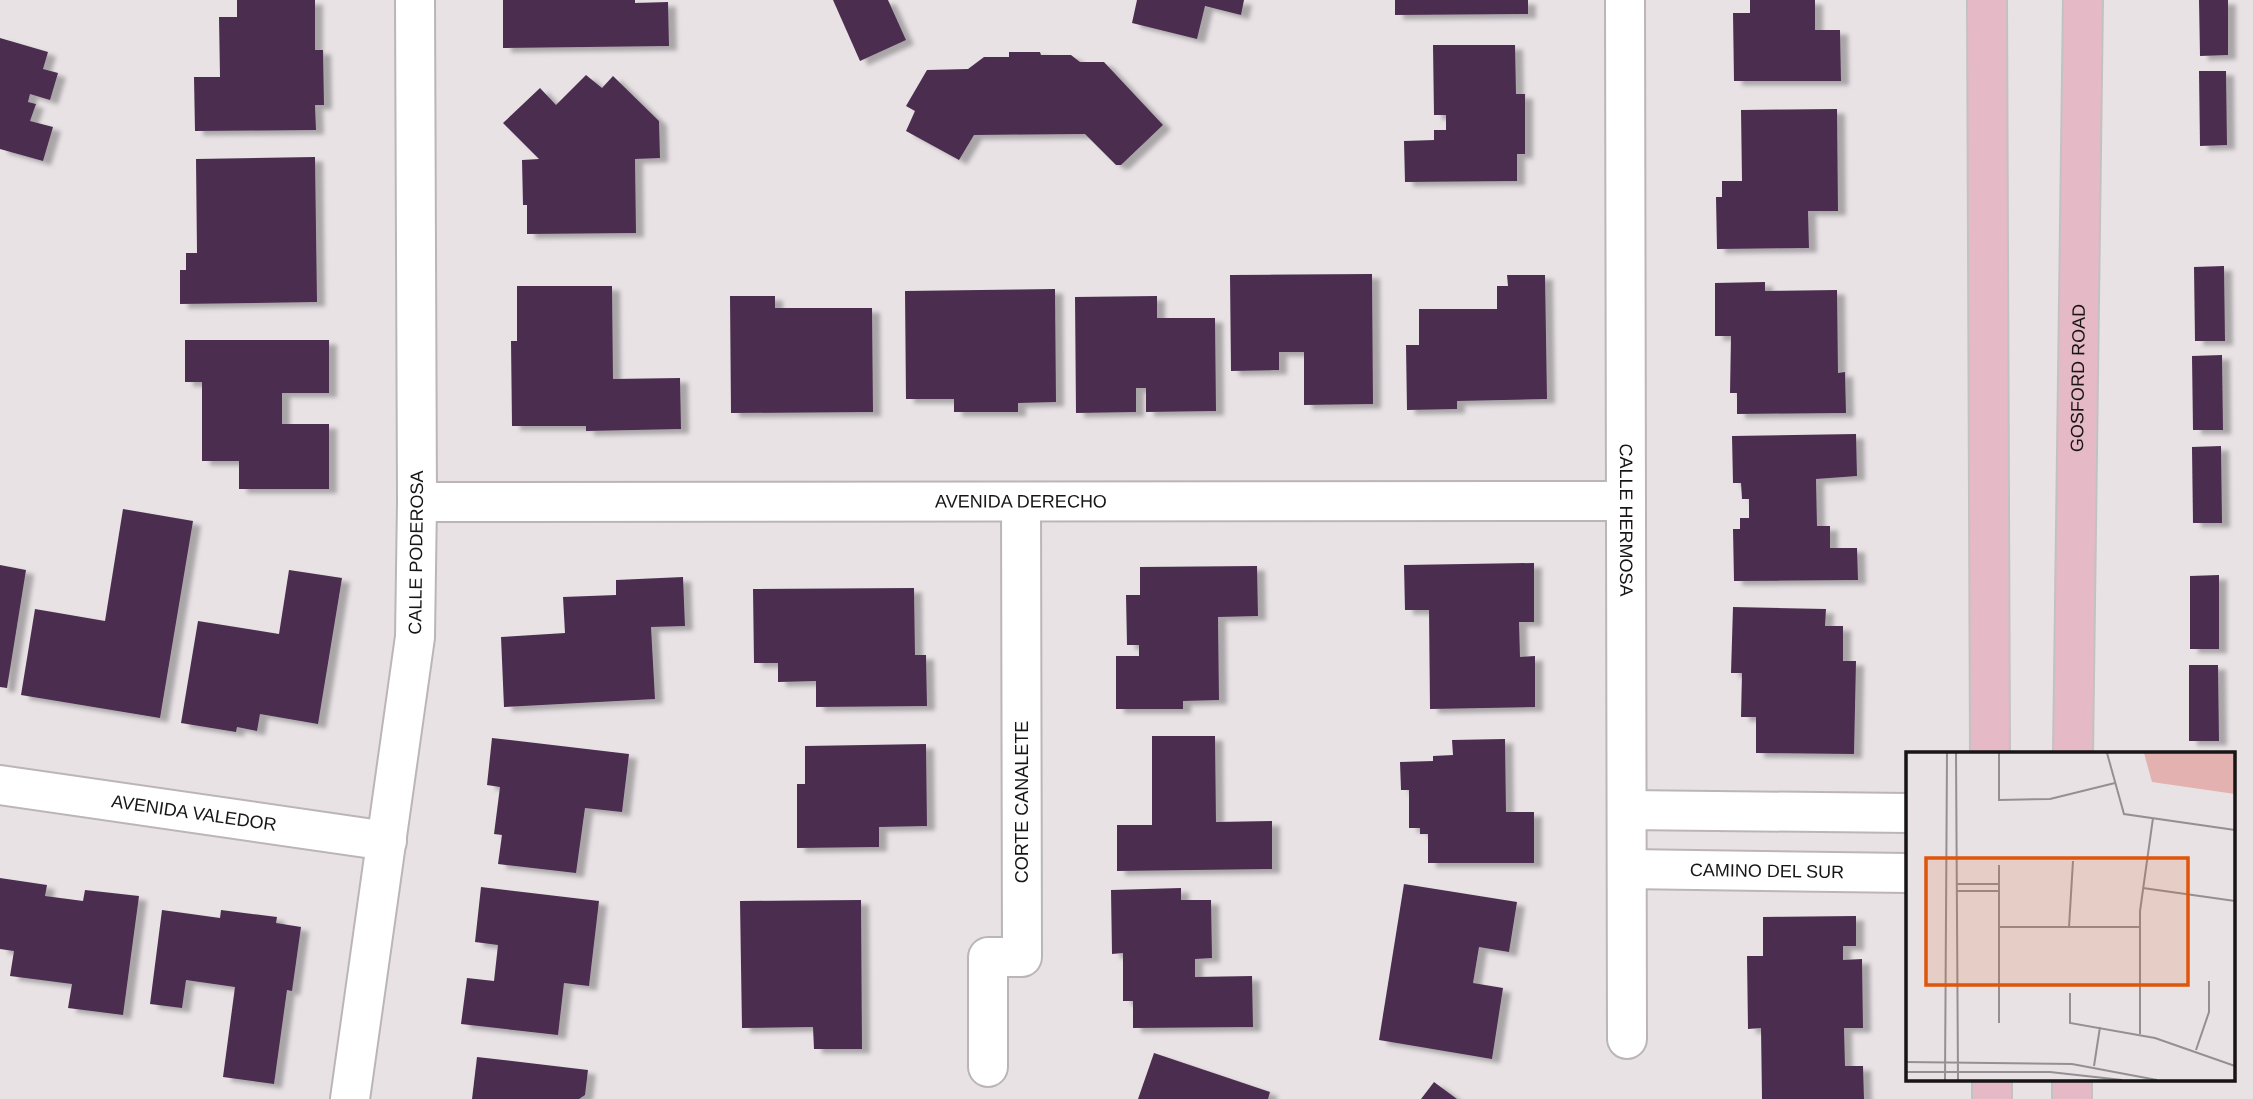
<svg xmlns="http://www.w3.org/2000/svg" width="2253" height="1099" font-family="Helvetica,sans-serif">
<defs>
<filter id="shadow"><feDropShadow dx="8" dy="4.5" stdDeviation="2" flood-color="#0004"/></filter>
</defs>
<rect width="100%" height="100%" fill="#e8e2e5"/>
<g fill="#4b2e4f" filter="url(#shadow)">
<path d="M237,0H315V50H323L324,105H315L316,130L195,131L194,77H220L219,17H237Z"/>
<path d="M503,0H635V3L668,2L669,46L503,48Z"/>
<path d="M833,0H888L906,40L860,61Z"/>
<path d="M1137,0H1244L1241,15L1205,6L1197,39L1132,23Z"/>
<path d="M1395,0H1528V14L1395,15Z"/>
<path d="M1750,0H1815V30H1840L1841,81H1734L1733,13H1750Z"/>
<path d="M2199,0H2228V55L2200,56Z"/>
<path d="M0,38L48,52L43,69L58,73L50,100L30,94L28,102L36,104L30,121L53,127L43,161L0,149Z"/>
<path d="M1433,45H1515L1516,94H1525V154H1517V181L1405,182L1404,141L1434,140V130H1446V115H1434Z"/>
<path d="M1009,52H1040L1041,55H1071L1080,62H1104L1163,125L1121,165H1116L1085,134L974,135L959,160L906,131L915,111L906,106L927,70L968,69L984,57H1009Z"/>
<path d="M2199,71H2226L2227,145L2200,146Z"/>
<path d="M586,75L602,88L613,76L659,121L660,158L635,159L636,233L527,234V205H523L522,160L539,159L503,123L540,88L556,105Z"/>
<path d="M1837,109L1838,211H1808L1809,248L1717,249L1716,197H1722V181H1742L1741,110Z"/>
<path d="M315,157L317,302L180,304V270H186V253H197L196,159Z"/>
<path d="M2224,266L2225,341H2195L2194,267Z"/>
<path d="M1372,274L1373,404L1304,405V352H1279V370L1231,371L1230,275Z"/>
<path d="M1507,275H1545L1547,399L1457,401V409L1407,410L1406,345H1419V309H1497V286H1508Z"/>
<path d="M1765,282V291L1837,290L1838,373L1845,372L1846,413L1737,414V393H1730L1731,336H1715V283Z"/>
<path d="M517,286H612L613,379L680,378L681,429L586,431V426H512L511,341H517Z"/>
<path d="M1055,289L1056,402L1018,403V412H954V399H906L905,291Z"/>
<path d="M730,296H775V308H872L873,412L731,413Z"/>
<path d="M1157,296V318H1215L1216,411L1146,412V388H1136V412L1076,413L1075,297Z"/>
<path d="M185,340H329V393H282V424H329V489H239V461H202V382H185Z"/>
<path d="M2222,355L2223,430H2193L2192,356Z"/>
<path d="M1856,434L1857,476L1816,479L1817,526H1830V548H1857L1858,580L1734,581L1733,529H1740V518H1749V499H1742L1741,483H1733L1732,436Z"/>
<path d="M2221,446L2222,523H2193L2192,447Z"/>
<path d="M123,509L193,521L160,718L21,695L35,609L105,621Z"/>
<path d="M1534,563V622H1519L1520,657L1535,656V707L1430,709L1429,610H1405L1404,565Z"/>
<path d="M0,565L26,570L7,688L0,687Z"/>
<path d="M1257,566L1258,616L1218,617L1219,700L1183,701V709H1116V656H1139V645H1127L1126,595H1140V567Z"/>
<path d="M289,570L342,578L318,724L260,714L257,731L237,727L236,732L181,723L198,621L279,634Z"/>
<path d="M2219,575V649H2190V576Z"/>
<path d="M683,577L685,626L651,627L655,699L504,707L501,637L565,633L563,597L616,595V580Z"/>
<path d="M914,588L915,655H926L927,706L816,707V681L778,682V663H754L753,589Z"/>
<path d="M1733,607L1826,609L1825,626H1843V661H1856L1854,754L1756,753V717H1741L1742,673H1731Z"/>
<path d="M2189,665H2218L2219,741H2189Z"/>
<path d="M1152,736H1215L1216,822L1272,821V869L1117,871V825H1152Z"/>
<path d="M492,738L629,754L622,812L585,808L576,873L498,864L502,835L494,834L500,787L487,785Z"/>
<path d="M1505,739L1506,812H1534V863H1428V834H1420V828H1409V790H1401L1400,762L1433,761V756L1453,755L1452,740Z"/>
<path d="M926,744L927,826L879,827V847L797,848V784H805V746Z"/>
<path d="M0,878L47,885L45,896L83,901L85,890L139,896L123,1015L68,1008L72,984L10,976L14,951L0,949Z"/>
<path d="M1404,884L1517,902L1509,952L1479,947L1473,983L1503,988L1492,1059L1379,1040Z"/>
<path d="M481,887L599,901L589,986L564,983L558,1035L461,1024L467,978L494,981L498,945L475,942Z"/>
<path d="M1181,888V900H1211L1212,958L1195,959V977L1252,976L1253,1027L1133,1028V1001H1123V953L1112,954L1111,890Z"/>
<path d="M861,900L862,1049H814L813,1027L742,1028L740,901Z"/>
<path d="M162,910L220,918L221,910L277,917L276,923L301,927L292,991L287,990L274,1084L223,1077L235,987L186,980L182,1008L150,1004Z"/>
<path d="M1856,916V946H1843V960L1862,959L1863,1028H1844L1845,1066H1863L1864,1099H1762L1761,1028L1748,1029L1747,956H1763V917Z"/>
<path d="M1154,1053L1270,1092L1268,1099H1138Z"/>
<path d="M477,1057L588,1070L585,1095L579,1099H472Z"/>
<path d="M1434,1082L1457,1099H1421Z"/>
</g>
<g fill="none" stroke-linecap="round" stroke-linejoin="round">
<g stroke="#bbb5b8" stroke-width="42">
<g id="minor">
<path id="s1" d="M1625,0L1627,1039"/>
<path id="s2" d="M417,502L1626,501"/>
<path id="s3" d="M0,785L387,841"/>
<path d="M1627,810L1908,813"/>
<path id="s4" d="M1627,869L1908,873"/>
<path d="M988,1067V957H1022L1021,502"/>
<path id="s5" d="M350,1099L415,637L417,502L415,0"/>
</g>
</g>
<g stroke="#c3c2c2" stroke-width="42">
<g id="major">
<path d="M1987,0L1990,754"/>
<path id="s6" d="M2073,754L2083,0"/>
<path d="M1992,1080V1099"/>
<path d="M2072,1080V1099"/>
</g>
</g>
<use href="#minor" stroke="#fff" stroke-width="38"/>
<use href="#major" stroke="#e5b9c6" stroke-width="38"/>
</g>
<g text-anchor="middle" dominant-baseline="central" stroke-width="7" stroke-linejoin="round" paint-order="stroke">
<g font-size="18" fill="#171516" stroke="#fff">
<text stroke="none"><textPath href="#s6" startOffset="376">GOSFORD ROAD</textPath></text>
<text stroke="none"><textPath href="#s2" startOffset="604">AVENIDA DERECHO</textPath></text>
<text stroke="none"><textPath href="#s1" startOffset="520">CALLE HERMOSA</textPath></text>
<text stroke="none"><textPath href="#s5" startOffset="551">CALLE PODEROSA</textPath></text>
<text transform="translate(1022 802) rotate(-90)">CORTE CANALETE</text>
<text stroke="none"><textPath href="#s3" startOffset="196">AVENIDA VALEDOR</textPath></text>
<text stroke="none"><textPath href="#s4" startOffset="140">CAMINO DEL SUR</textPath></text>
</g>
</g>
<g transform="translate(1906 752)">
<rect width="329" height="329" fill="#e8e2e5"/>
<path d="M238,1H329V42L246,30Z" fill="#e2b1b0"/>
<path fill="none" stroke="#949092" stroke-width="2" d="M50,1L52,328M93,1V48L144,47L209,31M201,1L218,62L329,78M93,113V271M51,132H93M237,136L329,149M51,139H93M93,175H234M163,175L167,109M164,241V271L249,286L329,314M234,282V159L247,66M290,298L303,260V229M0,310L166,312L251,328M188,314L194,275M0,320H144L216,328M39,328L41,1"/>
<path fill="#de560c" fill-opacity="0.15" stroke="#de560c" stroke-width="3.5" d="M20,106H282V233H20Z"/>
<rect width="329" height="329" fill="none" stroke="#171516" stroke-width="3.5"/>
</g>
</svg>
